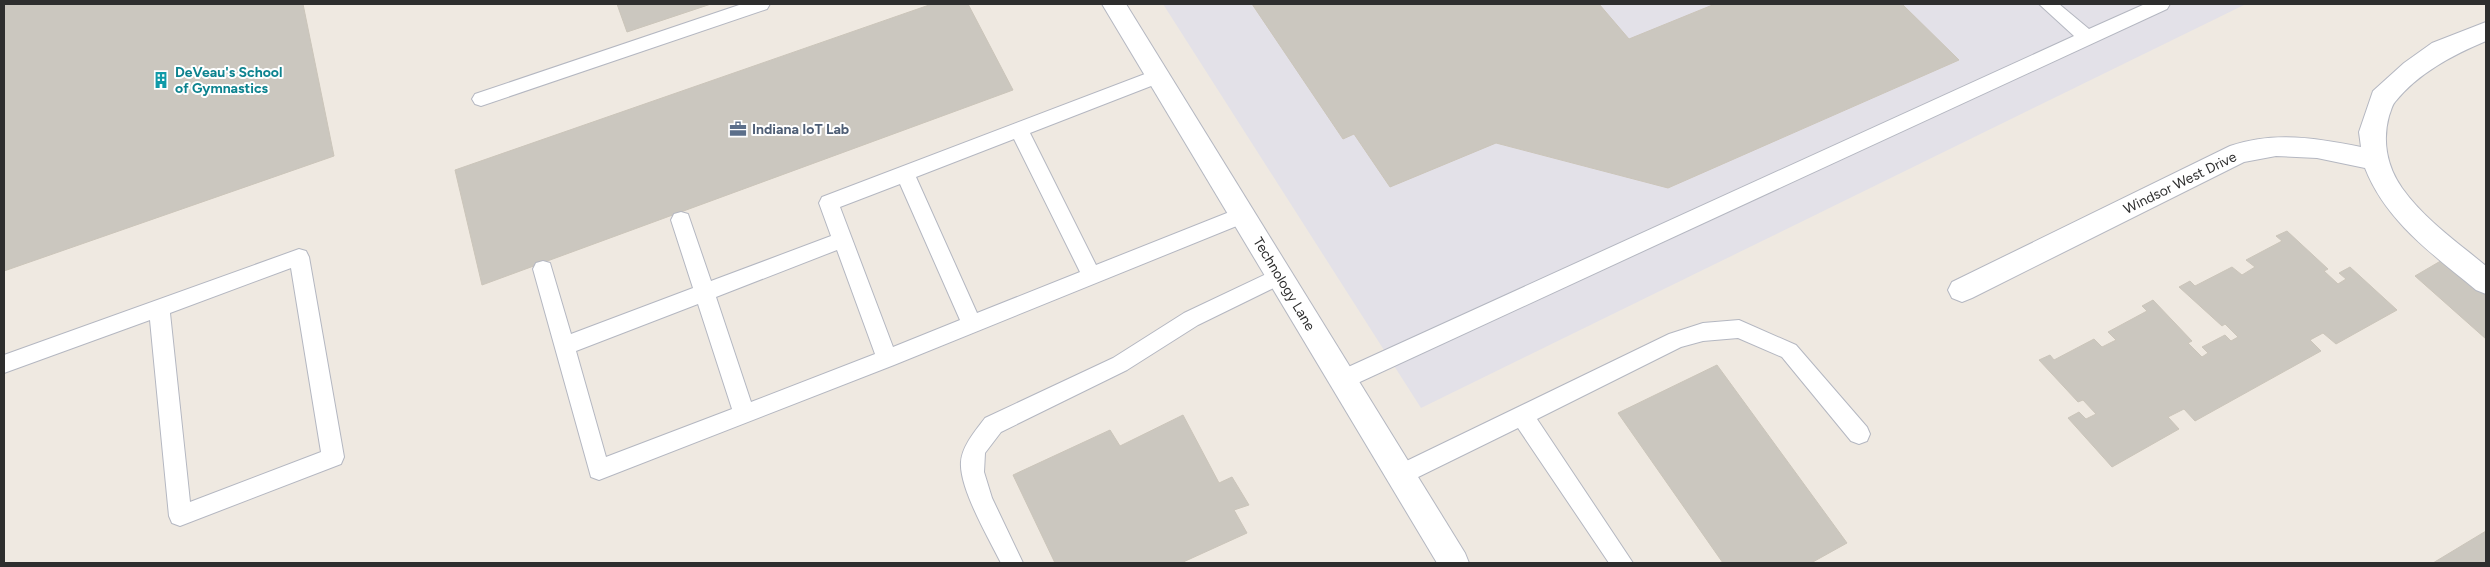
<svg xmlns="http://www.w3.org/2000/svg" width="2490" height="567" font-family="Figtree,sans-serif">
<rect width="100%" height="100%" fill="#efe9e1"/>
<path fill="#e3e1e8" d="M1163,4H2246L1421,408Z"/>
<g fill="#cbc7bf" stroke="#cbc5ba">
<path d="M4,4H303L334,156L4,271Z"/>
<path d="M617,4H711L627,32Z"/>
<path d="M932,4H968L1013,90L482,285L455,170Z"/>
<path d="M1252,4H1599L1629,39L1715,4H1902L1959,60L1668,188L1496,143L1390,187L1354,134L1343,139Z"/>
<path d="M2287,231L2328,269L2324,271L2338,284L2346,279L2339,273L2350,267L2397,310L2336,344L2323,333L2310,340L2321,351L2195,421L2184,409L2168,417L2179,429L2112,467L2068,418L2079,412L2086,419L2096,414L2083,400L2078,402L2039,360L2050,355L2054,360L2094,339L2102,347L2116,340L2108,332L2147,311L2142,306L2153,300L2192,341L2188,343L2202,357L2208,353L2202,347L2225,335L2231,341L2238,337L2225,324L2222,326L2179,287L2190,281L2195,286L2232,267L2242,275L2255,267L2246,260L2282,241L2276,236Z"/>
<path d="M2444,259L2486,296V339L2415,276Z"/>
<path d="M1717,365L1847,543L1811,563H1723L1618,413Z"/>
<path d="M1183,415L1219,483L1232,477L1249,505L1234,510L1247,533L1181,563H1055L1013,475L1110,430L1120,446Z"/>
<path d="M2486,531V563H2433Z"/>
</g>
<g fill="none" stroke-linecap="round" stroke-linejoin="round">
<g stroke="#b4b7c1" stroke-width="2">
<g id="lane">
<path d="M742,4H770L767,9L481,106L475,104L472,99L475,94Z"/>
<path d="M2039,4H2059L2089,29L2145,4H2170L2167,9L1349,387L1342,389L1335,387L1332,380L1335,373L2074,36Z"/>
<path d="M1158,69L1164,71L1167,76L1164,81L1030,133L1096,265L1242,207L1249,209L1252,215L1249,221L894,365L599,480L591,477L533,269L536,263L543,261L550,263L571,334L693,288L671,220L674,214L681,212L688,214L711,281L831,236L819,203L822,197ZM1014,139L1080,272L977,313L916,177ZM900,184L960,320L893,347L840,207ZM837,250L875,354L751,402L716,297ZM698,304L732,409L606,457L576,351Z"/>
<path d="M299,249L306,251L309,257L344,457L341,464L180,526L172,523L169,516L150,320L4,373V355ZM291,268L321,452L190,502L170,313Z"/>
<path d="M1279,268L1286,270L1289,276L1286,282L1198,325L1127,370L1001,432L985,453L984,472L992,498L1023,563H1001C989,539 959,488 961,462C962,446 976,430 985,418L1113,358L1184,313Z"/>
<path d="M1739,320L1796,345L1867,427L1870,434L1867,441L1859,444L1851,441L1782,357L1738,338L1703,341L1681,347L1537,419L1633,563H1609L1518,428L1408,482L1400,485L1392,482L1389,475L1392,468L1669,334L1703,323Z"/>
</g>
</g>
<g stroke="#b4b7c1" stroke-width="2">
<g id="street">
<path d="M1102,4H1126L1465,553L1469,563H1437Z"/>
<path d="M2486,22V41C2453,55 2418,73 2395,102C2392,105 2391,111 2389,116C2382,141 2387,167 2402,188C2424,219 2457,242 2486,266V294L2476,290C2434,255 2386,222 2365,168L2317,158L2276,156L2244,162L1972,298L1962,302L1952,298L1948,290L1952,282L2230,146C2274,131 2316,138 2361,147L2359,132L2373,91L2404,63L2432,43Z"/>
</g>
</g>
<use href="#lane" fill="#fff" fill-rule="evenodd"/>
<use href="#street" fill="#fff" fill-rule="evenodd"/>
</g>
<defs>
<g id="building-bare" transform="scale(1.35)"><path d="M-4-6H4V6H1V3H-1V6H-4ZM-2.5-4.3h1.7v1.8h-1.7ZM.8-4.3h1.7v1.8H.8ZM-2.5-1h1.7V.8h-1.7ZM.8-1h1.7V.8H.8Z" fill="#0f9aa8" stroke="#fff" stroke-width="2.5" paint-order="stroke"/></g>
<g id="office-bare" transform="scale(1.35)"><path d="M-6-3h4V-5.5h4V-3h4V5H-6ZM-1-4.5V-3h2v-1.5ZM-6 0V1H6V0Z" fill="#5c6f8a" stroke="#fff" stroke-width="2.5" paint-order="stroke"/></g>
</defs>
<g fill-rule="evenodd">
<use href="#building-bare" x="161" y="80"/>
<use href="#office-bare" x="738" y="129"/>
</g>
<g text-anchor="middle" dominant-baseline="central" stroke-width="4" stroke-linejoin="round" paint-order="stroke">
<g font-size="14" font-weight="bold" fill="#0d838f" stroke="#fff" text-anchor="start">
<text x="175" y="72">DeVeau's School<tspan x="175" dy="16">of Gymnastics</tspan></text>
</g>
<g font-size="14" font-weight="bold" fill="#4e5e75" stroke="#fff" text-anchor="start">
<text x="752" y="129">Indiana IoT Lab</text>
</g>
<g font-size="14" fill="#2e2e2e" stroke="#fff">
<text transform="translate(2180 183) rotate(-26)">Windsor West Drive</text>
<text transform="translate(1284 284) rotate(59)">Technology Lane</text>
</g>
</g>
<rect width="2490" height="567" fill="none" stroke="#2e2e2e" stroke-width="10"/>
</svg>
